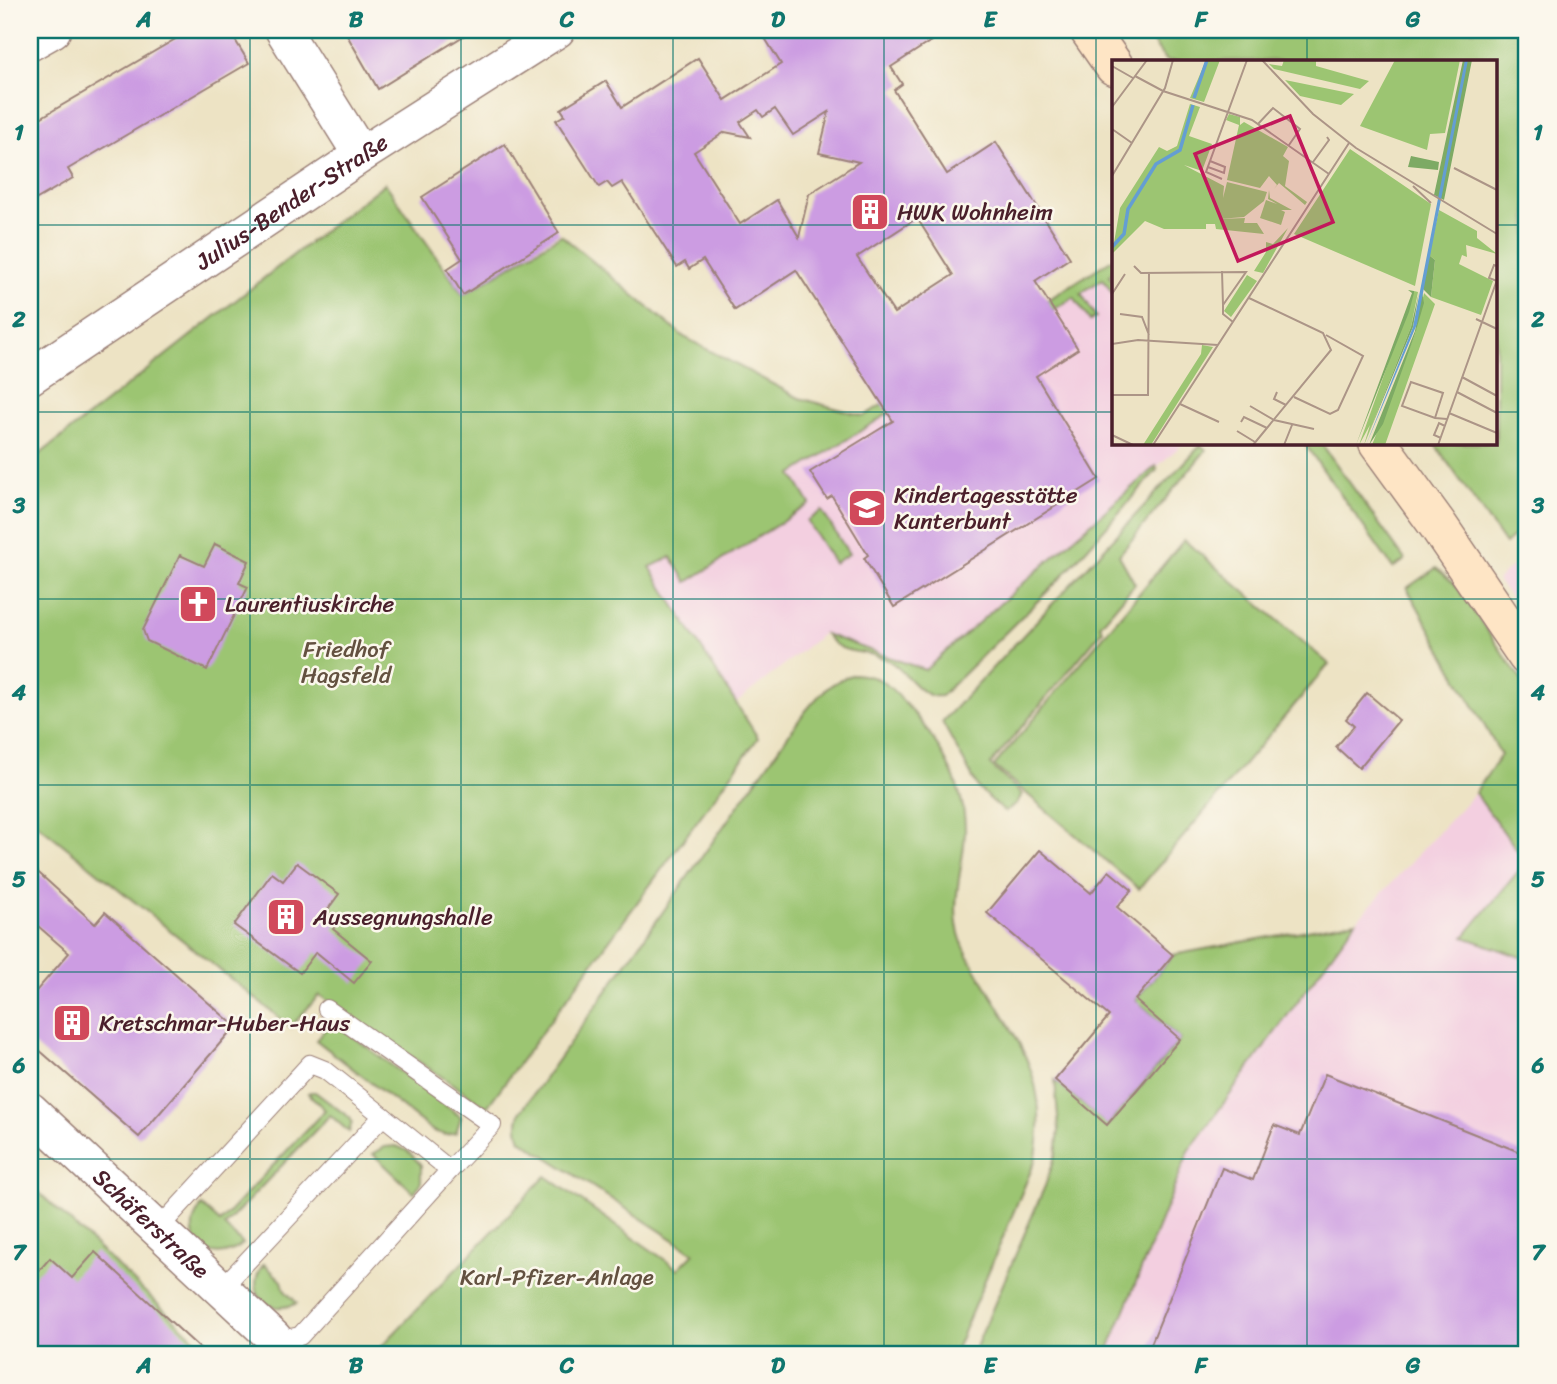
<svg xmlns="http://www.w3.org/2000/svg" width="1557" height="1384" font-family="Sriracha,sans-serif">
<rect width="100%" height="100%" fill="#fbf7ec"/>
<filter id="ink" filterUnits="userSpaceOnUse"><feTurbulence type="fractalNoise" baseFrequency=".0143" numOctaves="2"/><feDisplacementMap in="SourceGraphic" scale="14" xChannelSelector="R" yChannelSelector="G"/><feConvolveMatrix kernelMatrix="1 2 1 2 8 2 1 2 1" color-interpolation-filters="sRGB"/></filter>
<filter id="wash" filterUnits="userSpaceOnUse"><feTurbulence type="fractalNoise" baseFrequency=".00686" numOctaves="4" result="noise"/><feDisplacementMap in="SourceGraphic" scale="28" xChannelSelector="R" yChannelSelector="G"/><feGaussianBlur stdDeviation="1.57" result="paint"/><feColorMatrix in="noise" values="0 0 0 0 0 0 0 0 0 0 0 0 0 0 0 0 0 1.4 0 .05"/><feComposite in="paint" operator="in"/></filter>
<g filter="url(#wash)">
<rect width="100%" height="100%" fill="#ede3c4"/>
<g fill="#f3cfe0">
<path d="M1114,258V443H1184L925,670L824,633L736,703L649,567L684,337L799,398L864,416Z"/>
<path d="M1527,552V619L1497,580Z"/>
<path d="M1527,731V1354H1107L1189,1152L1356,921L1475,793L1502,755Z"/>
</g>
<g fill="#9cc572" stroke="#73724e" stroke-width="2">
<path d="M1144,30H1527V524L1505,544L1434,443H1496V61H1166Z"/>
<path d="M385,183L463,295L561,235L684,337L799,398L864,416L1114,258V271L1109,275L1114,284V296L1103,279L1081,293L1096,317L1090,321L1074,297L792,474L810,504L687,582L671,557L650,567L758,738L487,1107L319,995L291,1027L30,818V462Z"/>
<path d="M1304,443H1321L1405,560L1393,568Z"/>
<path d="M1201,445L1206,450L1119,555L1135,584L1100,625L1103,630L990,765L1022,794L1017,803L1005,812L979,789L942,722Z"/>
<path d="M1156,466L1157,470L1057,582L941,696C920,700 907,671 889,661C864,647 843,659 825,634L925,670Z"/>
<path d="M822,511L849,554L834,563L807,521Z"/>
<path d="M1184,540L1329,664L1139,889L994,766Z"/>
<path d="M1436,568L1454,583L1527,688V959L1464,937L1526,862L1475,793L1501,755L1407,588Z"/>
<path d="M854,674C864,675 872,676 880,680C889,685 897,694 904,702C934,734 965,783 965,829C965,865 948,904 961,940C968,958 979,975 989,991C1025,1051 1050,1088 1035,1161L954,1354H374L546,1176L678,1269L694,1253L521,1140C517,1130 517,1123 520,1113L804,713C819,695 831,681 854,674Z"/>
<path d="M1356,921L1189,1151L1107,1354H973L1045,1186L1056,1154L1059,1130L1055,1080L1108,1125L1180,1039L1135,1000L1173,955Z"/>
<path d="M332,1021L461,1117L456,1133L446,1135L433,1131L316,1040Z"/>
<path d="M310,1092H315L350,1118L352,1122L349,1132L330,1115L224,1226L243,1244C209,1271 176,1236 202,1206L220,1222L325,1110L308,1093Z"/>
<path d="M396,1146L408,1151L421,1165V1182L414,1193L373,1154L385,1147Z"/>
<path d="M30,1184L211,1354H30Z"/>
<path d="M264,1264L282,1281L285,1291L297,1303C267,1318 243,1290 264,1264Z"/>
</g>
<g id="blocks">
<g fill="#cc9ce2" fill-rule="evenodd">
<path d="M191,30H229L249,63L68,169L73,178L30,203V124Z"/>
<path d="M344,30H473L378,89Z"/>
<path d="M760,30H948L891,67L902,84L894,90L947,174L996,142L1070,258L1035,281L1078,349L1036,376L1099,479L894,607L864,558L868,555L832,496L827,499L810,472L893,421L796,270L735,310L703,260L689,269L685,262L677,267L622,182L612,188L607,182L599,187L556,120L565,115L561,109L606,81L622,107L698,58L725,100L781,64ZM775,109L793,135L829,112L819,153L859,162L809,194L799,237L777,200L740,224L694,152L725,132L750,137L740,122L758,110L763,117ZM917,218L953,275L894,313L857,257Z"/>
<path d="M505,144L559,233L463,295L447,269L462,259L422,197Z"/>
<path d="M215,544L249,561L239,583L248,587L207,670L147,641L143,630L180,555L204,566Z"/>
<path d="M1367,693L1399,720L1359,768L1336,747L1354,726L1346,719Z"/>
<path d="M1040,850L1091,893L1109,871L1132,890L1117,907L1173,955L1135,1000L1180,1039L1107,1125L1055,1080L1109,1016L987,913Z"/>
<path d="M297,863L339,894L326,912L339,921L333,929L372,961L354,983L316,952L300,973L234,925L272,873L283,881Z"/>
<path d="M30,865L95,924L105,912L235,1026L139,1137L30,1042V998L69,953L30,919Z"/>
<path d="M1325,1074L1527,1155V1354H1147L1222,1168L1253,1180L1274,1125L1300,1135Z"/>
<path d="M95,1252L206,1354H30V1281L50,1258L72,1278Z"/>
</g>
</g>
</g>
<g filter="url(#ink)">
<use href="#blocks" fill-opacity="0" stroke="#9c8178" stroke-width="2"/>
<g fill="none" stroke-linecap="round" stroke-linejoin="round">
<g stroke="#9c8178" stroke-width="20">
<g id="service">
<path d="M327,1009L492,1125L450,1170L383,1116"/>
<path d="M158,1229L310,1064L325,1070L383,1116L221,1289"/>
<path d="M274,1338L285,1339L300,1336L450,1170"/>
</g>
</g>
<g stroke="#9c8178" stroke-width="38">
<g id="minor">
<path d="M283,30L361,155"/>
<path d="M30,43L53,30"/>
<path id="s1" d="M30,377L361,155L557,30"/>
<path id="s2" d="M30,1110L274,1338"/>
</g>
</g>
<g stroke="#9c8178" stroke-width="41">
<g id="secondary">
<path d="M1089,30L1114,66"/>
<path d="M1378,443L1437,524L1527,656"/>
</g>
</g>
<use href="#service" stroke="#fff" stroke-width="18"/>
<use href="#minor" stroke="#fff" stroke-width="35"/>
<use href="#secondary" stroke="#fee5c5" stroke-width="38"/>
</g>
</g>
<path fill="none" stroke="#0f766e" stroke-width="2" stroke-opacity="0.55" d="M250,30V1354M461,30V1354M673,30V1354M884,30V1354M1096,30V1354M1307,30V61M30,225H1114M1496,225H1527M30,412H1114M1496,412H1527M1307,443V1354M30,599H1527M30,785H1527M30,972H1527M30,1159H1527"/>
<defs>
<g id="building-square" transform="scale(2.0125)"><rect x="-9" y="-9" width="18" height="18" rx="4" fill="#d1495b" stroke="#fbf7ec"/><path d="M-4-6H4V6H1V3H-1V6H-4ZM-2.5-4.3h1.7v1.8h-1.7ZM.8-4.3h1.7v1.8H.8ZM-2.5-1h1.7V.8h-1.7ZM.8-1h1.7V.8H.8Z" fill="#fff"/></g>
<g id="school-square" transform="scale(2.0125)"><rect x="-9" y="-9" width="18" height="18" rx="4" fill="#d1495b" stroke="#fbf7ec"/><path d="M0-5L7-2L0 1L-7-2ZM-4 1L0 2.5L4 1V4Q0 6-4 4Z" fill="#fff"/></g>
<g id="church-square" transform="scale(2.0125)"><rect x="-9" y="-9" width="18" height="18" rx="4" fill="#d1495b" stroke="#fbf7ec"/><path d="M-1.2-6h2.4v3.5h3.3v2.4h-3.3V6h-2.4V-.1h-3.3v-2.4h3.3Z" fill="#fff"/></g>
</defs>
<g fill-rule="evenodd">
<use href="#building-square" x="870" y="212"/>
<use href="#school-square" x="867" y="508"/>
<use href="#church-square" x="198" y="604"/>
<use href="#building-square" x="286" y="917"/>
<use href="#building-square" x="72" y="1023"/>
</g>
<g text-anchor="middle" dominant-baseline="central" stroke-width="5" stroke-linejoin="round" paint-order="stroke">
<g font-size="23" fill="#4a1f2b" stroke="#fbf7ec">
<text stroke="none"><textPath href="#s1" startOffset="315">Julius-Bender-Straße</textPath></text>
<text stroke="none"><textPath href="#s2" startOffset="166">Schäferstraße</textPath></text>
</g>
<g font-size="23" fill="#4a1f2b" stroke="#fbf7ec" text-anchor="start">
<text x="897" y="212">HWK Wohnheim</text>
<text x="894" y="495">Kindertagesstätte<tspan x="894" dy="26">Kunterbunt</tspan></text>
<text x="225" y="604">Laurentiuskirche</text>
<text x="313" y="917">Aussegnungshalle</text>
<text x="99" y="1023">Kretschmar-Huber-Haus</text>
</g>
<g font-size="23" fill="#635140" stroke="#fbf7ec">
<text x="346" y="649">Friedhof<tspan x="346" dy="26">Hagsfeld</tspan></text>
<text x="557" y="1277">Karl-Pfizer-Anlage</text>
</g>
</g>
<g transform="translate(1112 60)">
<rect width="385" height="385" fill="#ede3c4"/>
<path d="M94,0H108L92,42L78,38ZM172,0H204V6L257,21L248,29L162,9L157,4L170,6ZM283,0H348L333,73L318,74L315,90L248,66ZM173,20L242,34L229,45L188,36ZM78,44L88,47L77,76L100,84L90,111L72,105L112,126L111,138L115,122L155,132L152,141L132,157L107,159L133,158L132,163H145L152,174L104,169L103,164H94V169H52L33,161L0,194L8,148L47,87L55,91L65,86ZM117,54L128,57V65L132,62L176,87L171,96L177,101L173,126L195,142L193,145L167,123L162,129L165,125L157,116L148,128L115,120L127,65L114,60ZM238,89L319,144L303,226L182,174ZM157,130L158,138L180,150H169L173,152L169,165L148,158L154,140L165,144L156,139ZM327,150L365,171V178L385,194L354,185L355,197L350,195L347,204L381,221L369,255L319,237L323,200L317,195ZM176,168L151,213L142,211L154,192V182L161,184ZM135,215L145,221L119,257L112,251ZM302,231L306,232L299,267L252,385L258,365L247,385ZM312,233L323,244L273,385H260L303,274ZM90,285L101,287L39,385H31L89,294Z" fill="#9cc572"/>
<path d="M351,0H360L332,140L322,135ZM299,96L327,102L326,110L296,107ZM317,195L323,200L319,237L311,229ZM296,230L302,231V233L297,252L244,385L300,233ZM307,232L301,267L252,385L299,267ZM310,232L312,243L303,274L271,364L257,385L303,271Z" fill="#7daa64"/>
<path d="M353,0H356L305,264L254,385L301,267Z" fill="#649ed3"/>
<path fill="none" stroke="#649ed3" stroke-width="3.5" d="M82,38L95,0M0,187L12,174L16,149L44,104L68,90L81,45"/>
<path fill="none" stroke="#ac9587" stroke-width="2" d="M150,0L201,54L244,88L385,174M0,6L21,18M23,16L51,31L140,60L217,114M0,47L35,0M146,64L161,48L188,69L177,85M0,69L20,83M201,102L217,80L215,77M96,107L112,113L113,107L98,101M342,108L385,130M0,116L53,28L61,0M110,119L94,112L135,0M301,126L319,143M22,206L29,213L134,212L111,245V254L121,262M110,211L111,245M385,221L377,218L382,205L385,206M0,234L13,214M137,238L211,273L219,290L141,385M8,254L30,257L37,275M364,259L385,269M0,284L26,280L106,285M350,317L385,336M165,332L162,339L174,345M345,332L385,353M0,335H36L37,213M182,337L218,354L226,350L251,296L214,275M68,344L107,362M138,346L162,360L202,369M337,353L385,373M323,358L331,333L299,322L290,346L323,358L335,359M129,362L132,357L155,368M125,371L143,382M0,375L21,385M329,378L322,375L327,363L333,366M41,385L237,83M172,385L180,365M326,385L385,220"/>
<path fill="#c2185b" fill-opacity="0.15" stroke="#c2185b" stroke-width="3.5" d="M178,56L221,162L126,201L83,94Z"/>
<rect width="385" height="385" fill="none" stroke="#4a1f2b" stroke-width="3.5"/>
</g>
<rect width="1557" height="1384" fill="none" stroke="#fbf7ec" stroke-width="77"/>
<rect x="38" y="38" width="1480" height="1308" fill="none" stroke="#0f766e" stroke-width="2.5"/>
<g font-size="23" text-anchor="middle" font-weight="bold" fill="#0f766e">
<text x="144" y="27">A</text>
<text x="356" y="27">B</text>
<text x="567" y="27">C</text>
<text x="778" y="27">D</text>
<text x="990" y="27">E</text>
<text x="1201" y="27">F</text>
<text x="1413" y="27">G</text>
<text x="19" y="140">1</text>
<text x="1538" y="140">1</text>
<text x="19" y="327">2</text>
<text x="1538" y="327">2</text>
<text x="19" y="513">3</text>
<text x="1538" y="513">3</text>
<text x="19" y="700">4</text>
<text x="1538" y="700">4</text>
<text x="19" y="887">5</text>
<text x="1538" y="887">5</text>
<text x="19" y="1073">6</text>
<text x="1538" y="1073">6</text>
<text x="19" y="1260">7</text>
<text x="1538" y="1260">7</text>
<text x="144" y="1373">A</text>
<text x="356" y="1373">B</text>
<text x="567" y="1373">C</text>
<text x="778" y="1373">D</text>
<text x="990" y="1373">E</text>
<text x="1201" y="1373">F</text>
<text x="1413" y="1373">G</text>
</g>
</svg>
